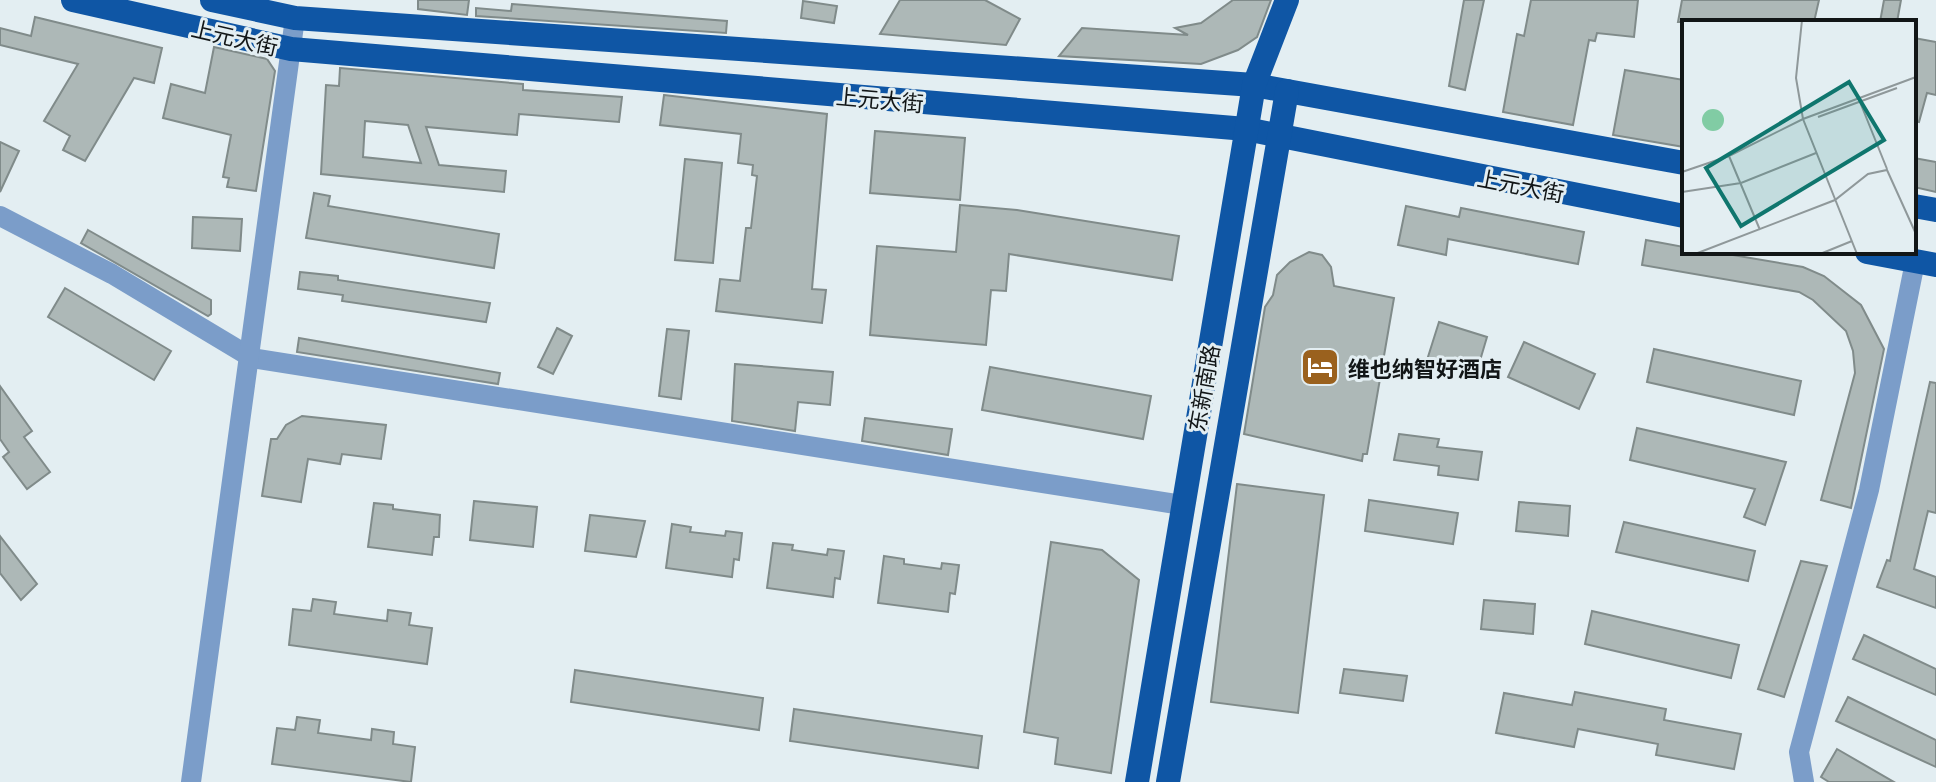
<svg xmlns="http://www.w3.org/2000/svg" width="1936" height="782" font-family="Georgia,'Noto Sans SC',serif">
<rect width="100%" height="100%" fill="#e3eef2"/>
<g fill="#adb8b7" stroke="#808b8a" stroke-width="2" fill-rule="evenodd">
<path d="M418,0H469L467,15L418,9Z"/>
<path d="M900,0H985L1020,19L1006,45L880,34Z"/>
<path d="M1233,0H1271L1257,37L1238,50L1201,64L1059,56L1082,28L1188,35L1175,28L1201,23Z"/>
<path d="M1464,0H1484L1465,90L1449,86Z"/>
<path d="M1531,0H1638L1634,37L1597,33L1595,41L1589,40L1573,125L1503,112L1517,34L1524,36Z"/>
<path d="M1682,0H1819L1814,22H1678Z"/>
<path d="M1884,0H1901L1897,22H1880Z"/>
<path d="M803,1L837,6L834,23L801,18Z"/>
<path d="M512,4L727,21L726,33L476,16V8L511,11Z"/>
<path d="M35,17L162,48L154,83L134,78L85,161L63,150L70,136L44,121L78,64L0,45V28L31,36Z"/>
<path d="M1914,38L1936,42V95L1927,93L1919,122L1914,121Z"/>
<path d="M214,47L267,59L275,71L256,191L227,187L229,178L223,177L231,135L163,118L171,84L205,93Z"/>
<path d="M340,68L523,84V90L622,97L619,122L519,114L517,135L426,127L439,165L506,171L504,192L321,174L326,85L339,86ZM365,121L408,125L421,163L363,157Z"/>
<path d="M1625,70L1684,80V147L1613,135Z"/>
<path d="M664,95L827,114L812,289L826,290L822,323L716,311L720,279L740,281L746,228H751L757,176L752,175L753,165L738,163L741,134L660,125Z"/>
<path d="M875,131L965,138L960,200L870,193Z"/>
<path d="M0,142L19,151L0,192Z"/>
<path d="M1914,158L1936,162V192L1914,187Z"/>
<path d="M685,159L722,163L713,263L675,260Z"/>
<path d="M314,193L330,196L328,206L499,234L494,268L306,238Z"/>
<path d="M960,205L1017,210L1179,236L1172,280L1009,254L1006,291L991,290L986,345L870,335L877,246L956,252Z"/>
<path d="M1406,206L1459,217L1461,208L1584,232L1578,264L1448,239L1446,255L1398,245Z"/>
<path d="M193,217L242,219L240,251L192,248Z"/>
<path d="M88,230L211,300V314L208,316L81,243Z"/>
<path d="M1646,240L1684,247V252H1715L1803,267L1824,276L1861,305L1884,349L1851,508L1821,500L1855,373L1853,351L1846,331L1813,300L1799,292L1642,265Z"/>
<path d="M1309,252L1322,255L1331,267L1334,286L1394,298L1367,454H1363L1362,461L1244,434L1265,307L1273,295L1277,275L1290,262Z"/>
<path d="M300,272L338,276V280L490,303L486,322L342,301L343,295L298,289Z"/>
<path d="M65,288L171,351L154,380L48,317Z"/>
<path d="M1439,322L1487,337L1476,374L1427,360Z"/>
<path d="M557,328L572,336L553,374L538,367Z"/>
<path d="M667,329L689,331L681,399L659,396Z"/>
<path d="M299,338L500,373L498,384L297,352Z"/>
<path d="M1524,342L1595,374L1579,409L1508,377Z"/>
<path d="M1654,349L1801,381L1794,415L1647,382Z"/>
<path d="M735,364L833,372L830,405L798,402L795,431L732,421Z"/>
<path d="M990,367L1151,396L1143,439L982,410Z"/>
<path d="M1930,382L1936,383V513L1928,511L1914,569L1936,577V608L1877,587L1887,560L1890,561Z"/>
<path d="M0,386L32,431L24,437L50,472L27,489L3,457L9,452L0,439Z"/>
<path d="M302,416L386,425L381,459L342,454L340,464L308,459L301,502L262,496L271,439H277L286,425Z"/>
<path d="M865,418L952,429L948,455L862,441Z"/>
<path d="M1637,428L1786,462L1765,525L1744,517L1755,489L1630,460Z"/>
<path d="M1399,434L1439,439L1437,447L1482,452L1478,480L1438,475L1439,466L1394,460Z"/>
<path d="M1237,484L1324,495L1298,713L1211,702Z"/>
<path d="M1369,500L1458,513L1453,544L1365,531Z"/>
<path d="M474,501L537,507L533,547L470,540Z"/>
<path d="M1519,502L1570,506L1568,536L1516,531Z"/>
<path d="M374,503L393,505V509L440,515L439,537H434L432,555L368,547Z"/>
<path d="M590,515L645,521L636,557L585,551Z"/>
<path d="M1624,522L1755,551L1748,581L1616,552Z"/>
<path d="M672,524L691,527L690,532L725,536L726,531L742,533L739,560L734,559L732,577L666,568Z"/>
<path d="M0,536L37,584L21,600L0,573Z"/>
<path d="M1051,542L1102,550L1139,580L1111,773L1055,764L1058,738L1024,732Z"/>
<path d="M773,543L793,545L792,550L827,555L828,549L844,551L840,579L835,578L833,597L767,588Z"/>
<path d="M884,556L904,559V564L941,569L942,563L959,565L955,594L950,593L948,612L878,603Z"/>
<path d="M1801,561L1827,566L1784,697L1758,689Z"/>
<path d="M313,599L336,602L334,614L387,621L388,610L411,613L409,625L432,628L427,664L289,645L293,609L311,611Z"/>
<path d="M1484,600L1535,604L1533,634L1481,629Z"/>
<path d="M1592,611L1739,645L1731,678L1585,644Z"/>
<path d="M1864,635L1936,669V695L1853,659Z"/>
<path d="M1344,669L1407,676L1403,701L1340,693Z"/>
<path d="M575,670L763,698L759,730L571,702Z"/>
<path d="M1575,692L1666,709L1664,720L1741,734L1734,769L1656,755L1658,744L1578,729L1574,747L1496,733L1504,693L1572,705Z"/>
<path d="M1848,697L1936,740V767L1836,721Z"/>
<path d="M794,709L982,736L978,768L790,741Z"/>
<path d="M297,717L320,720L318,733L371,740L372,729L394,732L393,744L415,747L411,782L272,764L277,728L295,730Z"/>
<path d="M1837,749L1894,782H1829L1821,777Z"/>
</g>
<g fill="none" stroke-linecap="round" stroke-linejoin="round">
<g stroke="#7b9dc9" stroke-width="20">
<path d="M0,216L112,274L252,358L1182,505"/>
<path d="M191,782L295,18"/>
<path d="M1804,782L1799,752L1869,490L1915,262"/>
</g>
<g stroke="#0f56a5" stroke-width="24">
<path d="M73,0L291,49L1246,129L1684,216"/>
<path d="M212,0L295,18L1254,85L1684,163"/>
<path d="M1914,206L1936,210"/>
<path d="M1867,252L1936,265"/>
<path d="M1137,782L1254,85L1287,0"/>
<path d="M1168,782L1287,91"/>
</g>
</g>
<defs>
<g id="hotel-square" transform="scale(2)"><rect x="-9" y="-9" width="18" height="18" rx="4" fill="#9a611e" stroke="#e3eef2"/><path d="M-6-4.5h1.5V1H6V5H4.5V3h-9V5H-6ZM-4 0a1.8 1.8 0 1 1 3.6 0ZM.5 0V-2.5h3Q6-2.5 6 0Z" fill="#fff"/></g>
</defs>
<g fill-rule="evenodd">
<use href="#hotel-square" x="1320" y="367"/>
</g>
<g text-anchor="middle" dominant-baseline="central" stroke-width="6" stroke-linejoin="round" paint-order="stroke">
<g font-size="22" fill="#121617" stroke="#e3eef2">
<text transform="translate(235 36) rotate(13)">上元大街</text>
<text transform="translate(880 98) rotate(5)">上元大街</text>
<text transform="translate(1521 184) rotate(11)">上元大街</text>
<text transform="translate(1202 388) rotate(-80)">东新南路</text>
</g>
<g font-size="22" font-weight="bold" fill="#121617" stroke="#e3eef2" text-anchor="start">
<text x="1348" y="367">维也纳智好酒店</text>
</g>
</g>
<g transform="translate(1682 20)">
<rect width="234" height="234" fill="#e3eef2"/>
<path d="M20 100a11 11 0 1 1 22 0a11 11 0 1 1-22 0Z" fill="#81cca4"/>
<path fill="none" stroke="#8f989a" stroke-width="2" d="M120,0L114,58L121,99L175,234M178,82L205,149M136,97L215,68M47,136L78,210M0,152L47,136L121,99L234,57M0,172L59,163L134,133M13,234L153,180L186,154L205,150L234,214M138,234L170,221"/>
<path fill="#0f766e" fill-opacity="0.15" stroke="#0f766e" stroke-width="4" d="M167,62L202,120L59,206L24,148Z"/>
<rect width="234" height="234" fill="none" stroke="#121617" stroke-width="4"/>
</g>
</svg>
